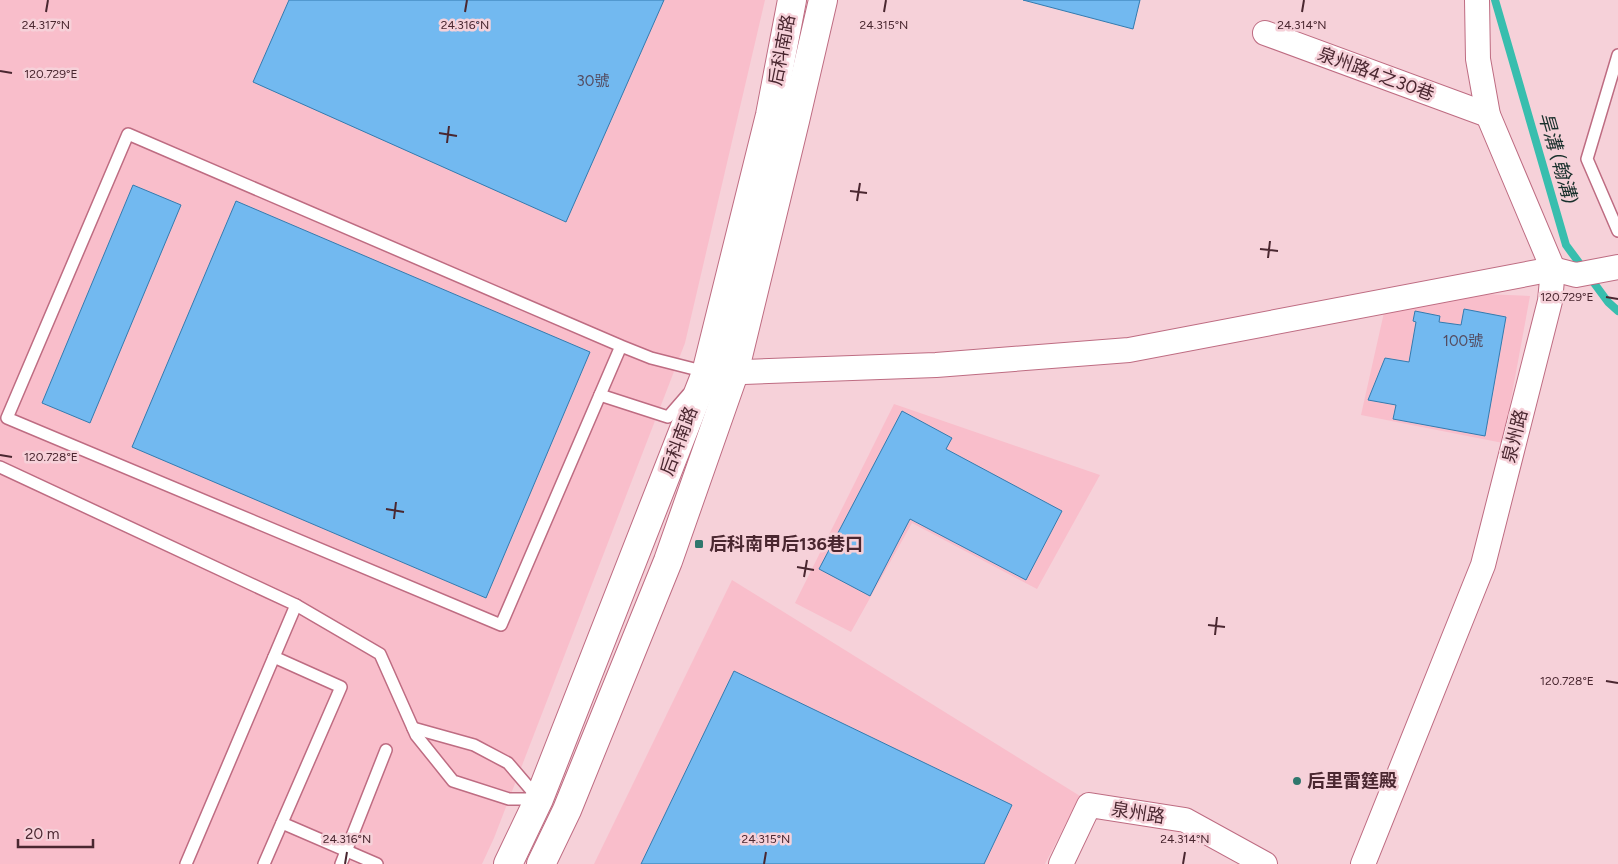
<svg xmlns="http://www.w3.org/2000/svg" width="1618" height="864" font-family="Figtree,'Noto Sans TC',sans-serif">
<rect width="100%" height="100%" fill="#f6d1d9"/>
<g fill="#f9becb">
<path d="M0,0H765L685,343L494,838L482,864H0Z"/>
<path d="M1459,293L1530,296L1503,443L1361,415L1385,308Z"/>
<path d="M894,404L1100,475L1037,589L912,523L851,632L795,603Z"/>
<path d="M732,580L1080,796L1045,864H594Z"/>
</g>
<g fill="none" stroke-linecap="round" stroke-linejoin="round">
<path stroke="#38beae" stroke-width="8" d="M1495,0L1566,245L1608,302L1618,311"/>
</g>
<g fill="#72b9f0" stroke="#337baf">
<path d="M289,0H664L566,222L253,82Z"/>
<path d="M1023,0H1140L1133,29Z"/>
<path d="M133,185L181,205L90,423L42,403Z"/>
<path d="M236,201L590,352L486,598L132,447Z"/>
<path d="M1464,309L1506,317L1485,436L1393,419L1396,405L1368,400L1385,358L1409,362L1416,322L1413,321L1415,311L1440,316L1439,322L1461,325Z"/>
<path d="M902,411L952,438L946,449L1062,511L1026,580L910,519L870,596L819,569Z"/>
<path d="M734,671L1012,805L984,864H641Z"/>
</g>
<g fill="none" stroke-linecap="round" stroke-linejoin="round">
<g stroke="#be6c82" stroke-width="14">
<g id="lane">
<path d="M1618,55L1587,159L1618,231"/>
<path d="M621,346L501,625L7,418L128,134L621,346L651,358L706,372"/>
<path d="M600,395L668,417L688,394"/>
<path d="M0,467L296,605L380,654L416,735L453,781L509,799H537"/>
<path d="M413,728L474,745L508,763L538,798"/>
<path d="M282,823L377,864"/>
<path d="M186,864L296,605"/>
<path d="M264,864L341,687L274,657"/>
<path d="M341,864L386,750"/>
</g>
</g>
<g stroke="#be6c82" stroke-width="26">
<g id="street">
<path d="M1265,33L1488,115"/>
<path d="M717,373L936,365L1129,350L1553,269L1576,275L1618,267"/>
<path d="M1061,864L1089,805L1185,820L1265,864"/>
<path d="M1363,864L1483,565L1550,301L1553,269L1488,115L1478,59L1477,0"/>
</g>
</g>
<g stroke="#be6c82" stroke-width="30">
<g id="secondary">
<path d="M508,864L539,799L706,373L770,115L792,0"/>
<path d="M541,864L567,810L668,561L734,373L795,121L823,0"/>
</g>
</g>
<use href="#lane" stroke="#fff" stroke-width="11"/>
<use href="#street" stroke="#fff" stroke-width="24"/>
<use href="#secondary" stroke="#fff" stroke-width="28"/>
</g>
<path fill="none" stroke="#4a2730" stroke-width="2" d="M46,12L48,0M465,12L467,0M884,12L886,0M1302,12L1304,0M0,71L12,73M439,133L457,136M447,143L449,126M850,191L867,193M857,201L860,183M1260,249L1278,251M1268,258L1270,241M1606,297L1618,299M0,455L12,457M386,509L404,512M394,519L396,502M797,567L814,570M804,577L807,560M1208,625L1225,627M1215,635L1217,617M1606,681L1618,683M345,864L347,852M764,864L766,852M1183,864L1185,852"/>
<g fill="#30776d" stroke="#f6d1d9" stroke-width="2">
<rect x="694" y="539" width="10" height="10" rx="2.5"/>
<circle cx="1297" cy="781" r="5"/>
</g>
<g text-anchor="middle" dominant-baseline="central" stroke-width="5" stroke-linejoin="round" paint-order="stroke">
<g font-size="15" fill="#544c60">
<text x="593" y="81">30號</text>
<text x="1463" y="341">100號</text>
</g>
<g font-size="18" fill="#4a2730" stroke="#f6d1d9">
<text transform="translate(782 50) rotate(-79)">后科南路</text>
<text transform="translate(1376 74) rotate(20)">泉州路4之30巷</text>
<text transform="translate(1515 436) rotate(-76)">泉州路</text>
<text transform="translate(679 441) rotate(-69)">后科南路</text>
<text transform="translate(1138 813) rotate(9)">泉州路</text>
</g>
<g font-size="18" font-weight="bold" fill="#4a2730" stroke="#f6d1d9" text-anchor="start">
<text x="709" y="544">后科南甲后136巷口</text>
<text x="1307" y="781">后里雷筳殿</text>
</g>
<g font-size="19" font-style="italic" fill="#19302c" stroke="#f6d1d9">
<text transform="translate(1558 158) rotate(74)">旱溝 (翰溝)</text>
</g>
</g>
<g font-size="12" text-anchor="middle" fill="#4a2730" stroke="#f6d1d9" stroke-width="5" stroke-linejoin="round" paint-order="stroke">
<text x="46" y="29">24.317°N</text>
<text x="465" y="29">24.316°N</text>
<text x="884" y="29">24.315°N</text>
<text x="1302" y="29">24.314°N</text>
<text x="51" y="78">120.729°E</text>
<text x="1567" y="301">120.729°E</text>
<text x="51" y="461">120.728°E</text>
<text x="1567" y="685">120.728°E</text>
<text x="347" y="843">24.316°N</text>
<text x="766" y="843">24.315°N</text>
<text x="1185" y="843">24.314°N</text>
</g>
<path d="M18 839v8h75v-8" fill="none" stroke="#4a2730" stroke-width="2.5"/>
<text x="25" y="839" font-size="15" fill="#4a2730" stroke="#f6d1d9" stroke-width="4" paint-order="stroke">20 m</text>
</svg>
